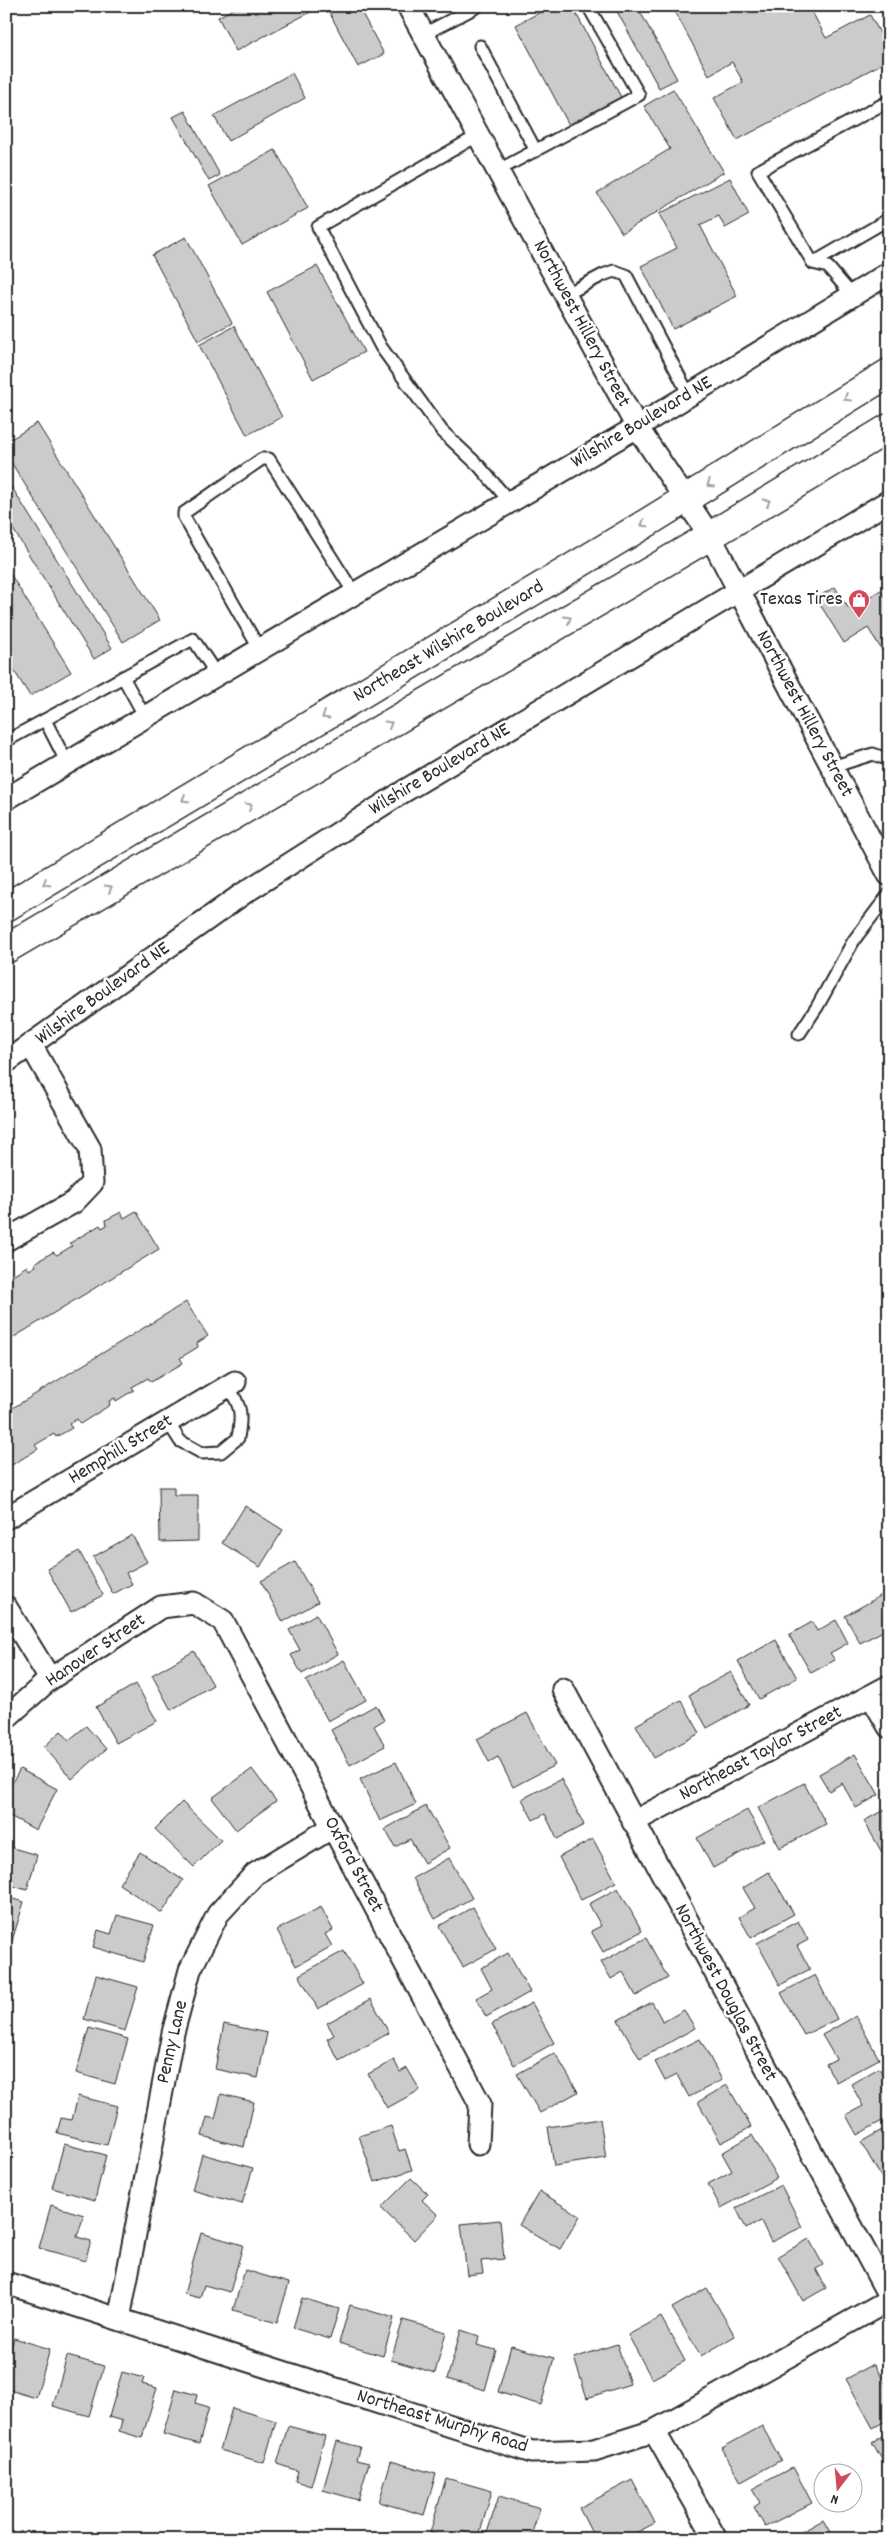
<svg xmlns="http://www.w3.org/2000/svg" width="895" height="2545" font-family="Dekko,sans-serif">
<rect width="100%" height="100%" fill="#fff"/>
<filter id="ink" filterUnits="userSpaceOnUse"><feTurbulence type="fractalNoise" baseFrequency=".02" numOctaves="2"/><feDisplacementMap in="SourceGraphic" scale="10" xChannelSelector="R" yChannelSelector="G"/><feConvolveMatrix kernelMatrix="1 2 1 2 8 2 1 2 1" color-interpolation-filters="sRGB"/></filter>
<g filter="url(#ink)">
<g fill="#cbcbcb" stroke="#2b2b2b">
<path d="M239,6H322L236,51L218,17Z"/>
<path d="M326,6H358L384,54L358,67Z"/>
<path d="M552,6H572L621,97L569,125L516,25Z"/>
<path d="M614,6H637L677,79L659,88Z"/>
<path d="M672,6H809L826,38L870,15L889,49V60L737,140L714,98L743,82L732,62L709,75Z"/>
<path d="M292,73L305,98L228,141L214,116Z"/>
<path d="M673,89L724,172L622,233L597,193L670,149L644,106Z"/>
<path d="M185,111L220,175L209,181L173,117Z"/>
<path d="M275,150L308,208L242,245L209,186Z"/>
<path d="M730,178L749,215L725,228L719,216L700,225L737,296L673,329L641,266L677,248L659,214Z"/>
<path d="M186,237L232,323L198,341L152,255Z"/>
<path d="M317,266L364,352L313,379L267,292Z"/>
<path d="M234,326L282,417L247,435L199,345Z"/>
<path d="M37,423L160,620L123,642L6,454V442Z"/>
<path d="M6,478L112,648L94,659L6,518Z"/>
<path d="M6,567L71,672L30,696L6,658Z"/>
<path d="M835,587L849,609L881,590L889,603V661L868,628L844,643L816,598Z"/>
<path d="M136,1211L159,1249L6,1342V1279L27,1266L29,1270L36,1266L35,1263L53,1252L57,1255L72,1246L70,1243L100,1225L102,1228L107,1225L106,1220L121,1212L124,1218Z"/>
<path d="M186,1302L208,1336L197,1343L198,1347L180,1358L183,1363L151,1382L148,1378L132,1387L134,1390L116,1401L115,1398L109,1401L110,1405L80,1424L77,1419L69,1424L72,1428L56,1437L54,1434L35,1445L38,1449L7,1468L6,1412Z"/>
<path d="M159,1487H174V1495H198V1541L160,1542Z"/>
<path d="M245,1506L283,1530L260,1567L222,1543Z"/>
<path d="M132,1535L147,1562L126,1573L132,1584L113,1594L93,1557Z"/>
<path d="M79,1551L103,1595L71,1612L47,1569Z"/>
<path d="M295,1562L318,1602L283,1622L261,1581Z"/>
<path d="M887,1592L889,1596V1628L860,1643L845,1616Z"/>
<path d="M316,1614L338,1654L302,1674L291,1655L300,1650L289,1630Z"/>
<path d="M836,1620L848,1643L830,1653L835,1660L811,1673L789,1635L812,1622L817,1631Z"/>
<path d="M776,1640L797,1678L759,1699L738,1661Z"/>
<path d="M194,1651L213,1685L171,1710L152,1675Z"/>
<path d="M344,1660L366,1700L328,1721L306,1681Z"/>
<path d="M731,1672L749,1705L707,1728L689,1695Z"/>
<path d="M136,1684L157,1721L116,1743L96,1707Z"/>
<path d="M681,1700L700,1733L654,1758L636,1725Z"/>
<path d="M376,1705L384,1720L374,1726L385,1746L350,1765L331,1730Z"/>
<path d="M527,1713L555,1765L513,1787L498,1757L489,1762L477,1739Z"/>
<path d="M86,1726L106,1749L72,1779L44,1747L61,1731L69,1740Z"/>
<path d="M855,1754L879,1795L856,1808L842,1783L829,1791L819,1774Z"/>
<path d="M396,1762L416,1804L380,1821L360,1779Z"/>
<path d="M20,1769L57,1789L36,1830L6,1814V1794Z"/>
<path d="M252,1769L276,1801L236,1830L212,1798Z"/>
<path d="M561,1779L584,1825L557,1839L545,1814L533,1820L522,1799Z"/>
<path d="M804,1783L826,1824L780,1848L758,1808Z"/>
<path d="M182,1802L221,1840L194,1867L155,1829Z"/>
<path d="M426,1806L450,1848L424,1863L410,1839L395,1847L385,1829Z"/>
<path d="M889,1807V1863H888L864,1821Z"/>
<path d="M747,1810L764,1840L713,1868L697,1838Z"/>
<path d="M593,1839L616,1882L581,1900L559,1857Z"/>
<path d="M6,1846L37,1855L27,1890L6,1884Z"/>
<path d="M140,1852L183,1880L162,1913L119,1884Z"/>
<path d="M449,1858L472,1898L435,1919L413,1878Z"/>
<path d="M769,1872L794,1914L751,1938L739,1917L755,1908L743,1888Z"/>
<path d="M618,1888L642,1931L603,1952L591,1931L601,1926L589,1904Z"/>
<path d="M6,1897L24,1902L11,1944L6,1943Z"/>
<path d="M321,1907L333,1930L325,1934L332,1946L296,1966L277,1930Z"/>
<path d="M473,1907L496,1949L463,1967L439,1926Z"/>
<path d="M117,1915L154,1925L143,1962L93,1947L98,1930L111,1934Z"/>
<path d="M798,1921L808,1940L797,1946L810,1969L780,1985L757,1943Z"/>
<path d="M646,1938L668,1978L636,1996L623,1972L611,1979L601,1962Z"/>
<path d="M344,1951L363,1984L318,2009L299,1975Z"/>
<path d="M508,1953L530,1992L486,2017L476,1998L492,1989L481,1968Z"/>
<path d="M96,1975L138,1987L125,2031L84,2019Z"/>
<path d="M815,1975L837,2019L804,2035L781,1993Z"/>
<path d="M371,1999L389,2033L339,2061L327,2039L334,2035L327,2023Z"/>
<path d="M652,2002L663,2022L684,2010L695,2028L640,2059L618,2020Z"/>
<path d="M532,2003L554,2043L514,2065L492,2024Z"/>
<path d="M856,2016L879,2059L836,2082L826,2064L836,2059L822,2035Z"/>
<path d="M224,2024L267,2033L258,2078L215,2069Z"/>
<path d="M89,2028L128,2039L115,2084L76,2073Z"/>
<path d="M700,2039L722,2080L689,2097L677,2075L665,2081L655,2062Z"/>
<path d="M555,2053L578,2092L540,2113L517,2074Z"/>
<path d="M394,2060L400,2072L407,2068L420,2090L387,2108L368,2074Z"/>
<path d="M879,2068L889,2086V2117L857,2135L846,2115L863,2106L851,2084Z"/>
<path d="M727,2085L751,2127L721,2143L698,2102Z"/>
<path d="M221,2094L254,2102L244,2147L202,2136L207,2117L215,2119Z"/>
<path d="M78,2096L117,2106L107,2145L57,2133L61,2118L72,2120Z"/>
<path d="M600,2119L606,2158L554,2166L548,2127Z"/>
<path d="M391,2126L399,2151L405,2149L412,2170L375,2182L359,2136Z"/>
<path d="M889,2126V2179L884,2182L861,2142Z"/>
<path d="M752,2135L777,2178L721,2208L708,2184L732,2171L722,2153Z"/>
<path d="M64,2144L106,2155L95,2200L52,2188Z"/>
<path d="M202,2154L253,2168L242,2204L192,2190Z"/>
<path d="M411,2178L428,2194L422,2200L438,2215L414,2240L381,2208Z"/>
<path d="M781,2185L802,2227L771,2242L761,2221L746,2228L736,2208Z"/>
<path d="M539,2191L580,2216L560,2249L519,2225Z"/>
<path d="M51,2205L84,2215L77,2237L91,2241L85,2261L39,2248Z"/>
<path d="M500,2220L504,2259L481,2261L483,2273L467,2275L461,2224Z"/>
<path d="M201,2233L243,2245L230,2292L204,2285L200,2298L184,2294Z"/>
<path d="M809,2239L823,2265L816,2269L826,2288L803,2301L778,2256Z"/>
<path d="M245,2270L289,2283L277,2323L233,2310Z"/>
<path d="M707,2288L735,2336L701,2356L672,2308Z"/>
<path d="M302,2298L339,2309L330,2339L293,2328Z"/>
<path d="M350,2305L394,2318L383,2356L339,2343Z"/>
<path d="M661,2317L685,2361L652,2379L628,2335Z"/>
<path d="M403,2320L446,2332L435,2373L391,2360Z"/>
<path d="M461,2330L479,2336L477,2345L496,2350L485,2390L447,2379Z"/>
<path d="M14,2338L50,2349L36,2398L6,2389V2364Z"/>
<path d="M617,2344L630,2384L587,2398L574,2358Z"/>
<path d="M511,2346L554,2358L541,2405L498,2392Z"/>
<path d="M67,2356L104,2366L89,2416L53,2406Z"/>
<path d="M874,2364L889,2390V2419L873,2428L846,2379Z"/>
<path d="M122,2372L144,2378L142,2384L157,2388L142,2438L119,2431L122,2421L109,2417Z"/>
<path d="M176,2389L197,2395L195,2403L209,2407L199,2444L163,2434Z"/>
<path d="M232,2408L276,2421L264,2463L220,2450Z"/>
<path d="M288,2426L325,2436L311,2486L295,2481L298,2471L277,2464Z"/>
<path d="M762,2426L781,2460L741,2482L722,2448Z"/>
<path d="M889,2432V2472L872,2442Z"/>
<path d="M337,2441L360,2447L356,2460L369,2463L358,2500L323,2490Z"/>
<path d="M391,2461L436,2474L424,2515L379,2502Z"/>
<path d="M793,2467L812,2503L765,2527L754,2507L760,2503L752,2489Z"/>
<path d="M446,2478L492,2491L479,2536L461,2531L459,2539H450L430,2533Z"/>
<path d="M632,2480L655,2523L624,2539H595L579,2508Z"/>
<path d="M499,2496L540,2508L530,2539H485Z"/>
<path d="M823,2520L834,2539H789Z"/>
</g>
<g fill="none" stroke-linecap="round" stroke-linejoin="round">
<g stroke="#2b2b2b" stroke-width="15">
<g id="service">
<path d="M424,34L478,6"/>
<path d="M480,46L536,151"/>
<path d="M477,136L318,227L381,347L442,431L479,466L510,502"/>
<path d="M497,171L639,95L588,6"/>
<path d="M813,263L889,219"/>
<path d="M565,295L603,275L614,271L626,275L689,395"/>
<path d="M852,295L828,267L813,263L758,171L889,101"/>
<path d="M260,650L184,517V513L262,459H269L354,593"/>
<path d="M123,677L145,717"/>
<path d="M45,720L67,763"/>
<path d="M6,741L193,639L217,675"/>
<path d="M832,767L873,754L889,760"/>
<path d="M799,1034L817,1007L854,940L889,894"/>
<path d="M168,1422L180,1441L202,1453L221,1452L238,1438C242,1414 242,1408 228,1386"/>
</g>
</g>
<g stroke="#2b2b2b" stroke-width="25">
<g id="minor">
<path d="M408,6L637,427L710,536L889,875"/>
<path d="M6,799L637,427L889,273"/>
<path d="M6,1062L244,893L406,790L889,501"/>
<path d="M6,1240L74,1202L92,1183L90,1149L31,1045"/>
<path d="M6,1518L235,1382"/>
<path d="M6,1607L50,1679"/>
<path d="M563,1689L889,2296"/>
<path d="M871,1696L889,1727"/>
<path d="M6,1718L50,1679L161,1607L194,1603L223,1621L480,2104L478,2144"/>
<path d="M633,1822L889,1686"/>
<path d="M6,2283L532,2452L594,2450L654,2431L889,2300"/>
<path d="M119,2319L173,2033L190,1970L218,1914L255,1874L333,1827"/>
<path d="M654,2431L716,2539"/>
</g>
</g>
<g stroke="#2b2b2b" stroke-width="31">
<g id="primary">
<path d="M6,907L645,524L889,373"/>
<path d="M6,949L710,536L889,428"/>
</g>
</g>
<use href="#service" stroke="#fff" stroke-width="11"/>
<use href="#minor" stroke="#fff" stroke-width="21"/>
<use href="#primary" stroke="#fff" stroke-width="28"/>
</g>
<defs><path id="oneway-chevron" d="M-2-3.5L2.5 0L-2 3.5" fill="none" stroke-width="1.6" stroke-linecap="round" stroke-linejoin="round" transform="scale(1.25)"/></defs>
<g stroke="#a0a0a0">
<use href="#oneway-chevron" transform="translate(847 398) rotate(148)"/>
<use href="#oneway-chevron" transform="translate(710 484) rotate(148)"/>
<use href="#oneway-chevron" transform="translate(767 502) rotate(-31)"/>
<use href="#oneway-chevron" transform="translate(644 524) rotate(149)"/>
<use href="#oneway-chevron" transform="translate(568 619) rotate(-30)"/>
<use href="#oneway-chevron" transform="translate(325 716) rotate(149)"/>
<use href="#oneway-chevron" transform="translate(389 724) rotate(-30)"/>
<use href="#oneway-chevron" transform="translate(185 799) rotate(149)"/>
<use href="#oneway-chevron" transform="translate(249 806) rotate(-30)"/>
<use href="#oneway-chevron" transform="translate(46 883) rotate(149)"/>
<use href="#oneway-chevron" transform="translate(109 888) rotate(-30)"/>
</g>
</g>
<defs>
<g id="shop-pin" transform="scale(1.125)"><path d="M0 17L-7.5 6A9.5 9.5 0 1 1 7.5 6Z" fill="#d1495b" stroke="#fff"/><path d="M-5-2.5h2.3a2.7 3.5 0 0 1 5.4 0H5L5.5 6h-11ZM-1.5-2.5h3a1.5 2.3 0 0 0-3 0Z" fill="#fff"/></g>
</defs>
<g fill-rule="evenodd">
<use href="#shop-pin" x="859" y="600"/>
</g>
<g text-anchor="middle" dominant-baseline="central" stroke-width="5" stroke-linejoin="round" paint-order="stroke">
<g font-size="20" fill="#2b2b2b" stroke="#fff">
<text transform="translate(581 324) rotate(62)">Northwest Hillery Street</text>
<text transform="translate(642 423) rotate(-31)">Wilshire Boulevard NE</text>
<text transform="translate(449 642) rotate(-31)">Northeast Wilshire Boulevard</text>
<text transform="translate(804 714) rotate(62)">Northwest Hillery Street</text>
<text transform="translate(440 770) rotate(-31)">Wilshire Boulevard NE</text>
<text transform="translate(103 994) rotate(-36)">Wilshire Boulevard NE</text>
<text transform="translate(121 1450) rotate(-31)">Hemphill Street</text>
<text transform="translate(96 1651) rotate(-34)">Hanover Street</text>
<text transform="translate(761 1754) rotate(-28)">Northeast Taylor Street</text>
<text transform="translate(353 1865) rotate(62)">Oxford Street</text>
<text transform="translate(725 1993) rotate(62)">Northwest Douglas Street</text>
<text transform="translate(173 2042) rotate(-77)">Penny Lane</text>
<text transform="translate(442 2422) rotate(17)">Northeast Murphy Road</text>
</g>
<g font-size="20" fill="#2b2b2b" stroke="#fff" text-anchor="end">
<text x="843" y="600">Texas Tires</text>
</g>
</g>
<rect width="895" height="2545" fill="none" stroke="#fff" stroke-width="25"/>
<rect x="12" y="12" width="870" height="2520" fill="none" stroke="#2b2b2b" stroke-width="2" filter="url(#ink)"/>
<g transform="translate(838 2488) rotate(196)"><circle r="24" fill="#ffffff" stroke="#aaaaaa"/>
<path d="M0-4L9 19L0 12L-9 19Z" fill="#d1495b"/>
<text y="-8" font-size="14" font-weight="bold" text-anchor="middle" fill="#2b2b2b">N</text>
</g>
</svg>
